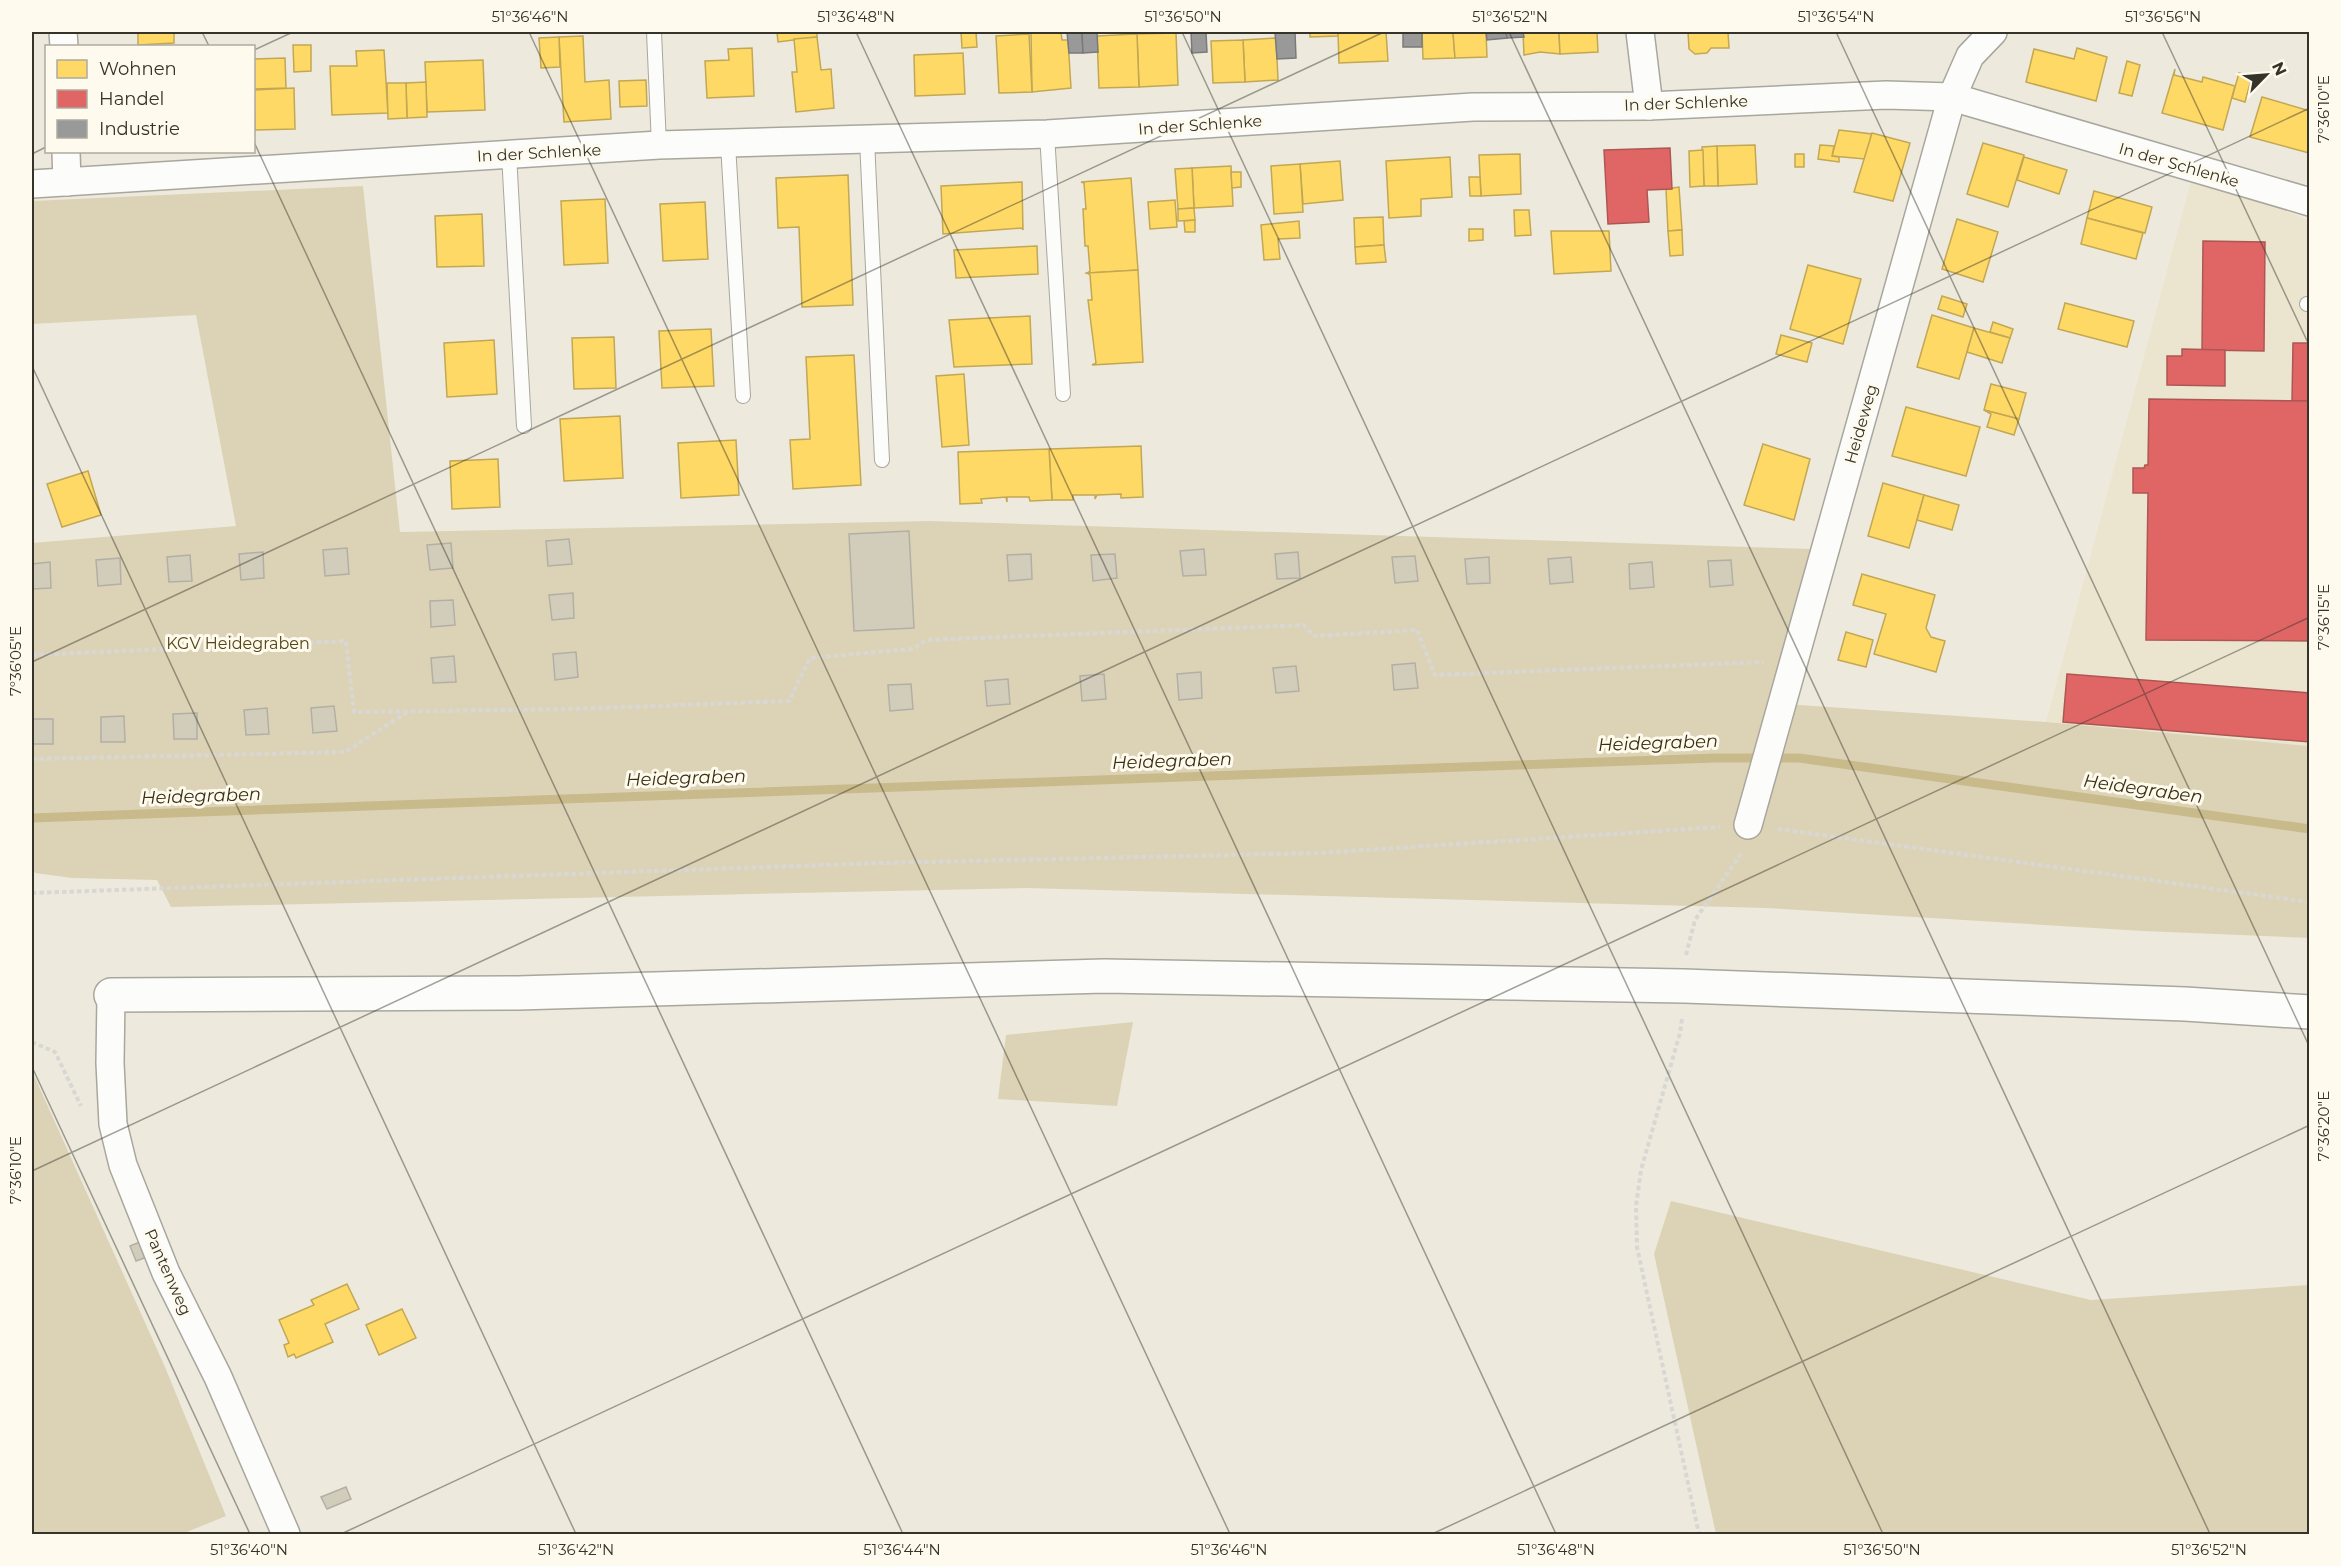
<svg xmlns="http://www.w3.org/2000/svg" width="2341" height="1566" font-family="Montserrat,sans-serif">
<rect width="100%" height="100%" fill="#edeadd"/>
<path fill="#ebe5cf" d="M2194,170L2309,221V746L2046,722Z"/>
<g fill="#dcd3b6">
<path d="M363,186L400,532L929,521L1812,549L1771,703L2046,722L2309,746V938L2143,931L1766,908L1026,888L171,907L157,880L72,878L35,873L32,866V543L236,526L196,315L32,324V201Z"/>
<path d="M1133,1022L1117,1106L998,1099L1006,1035Z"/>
<path d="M32,1071L165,1367L226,1516L182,1534H32Z"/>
<path d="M1671,1201L2091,1300L2309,1285V1534H1716L1654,1254Z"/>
</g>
<g fill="#ffd966" stroke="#c2a754" stroke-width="1.5">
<path d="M138,32H174V43L138,45Z"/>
<path d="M777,32H817V37L778,42Z"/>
<path d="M961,32H976L977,47L962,48Z"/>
<path d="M1031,32H1061L1062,40H1068L1071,88L1032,92Z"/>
<path d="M1310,32H1338V36L1310,37Z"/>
<path d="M1338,32H1386L1388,61L1339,63Z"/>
<path d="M1422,32H1453L1455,58L1423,59Z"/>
<path d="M1453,32H1486L1487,57L1455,58Z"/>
<path d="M1523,32H1559L1560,54L1540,52L1524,55Z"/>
<path d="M1559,32H1597L1598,52L1560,54Z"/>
<path d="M1688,32H1728L1729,48H1711L1707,53L1695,54L1689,49Z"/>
<path d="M1176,33L1178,85L1139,87L1137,34Z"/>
<path d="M1029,34L1032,92L999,93L996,36Z"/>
<path d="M1137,34L1139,87L1099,88L1097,36Z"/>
<path d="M583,36L585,82L609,80L611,119L564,122L559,37Z"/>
<path d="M559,37L560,67L541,68L539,38Z"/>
<path d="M817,37L821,70L831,69L834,108L796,112L792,72H797L794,39Z"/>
<path d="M1276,38L1278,80L1245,82L1243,40Z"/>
<path d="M1243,40L1245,82L1213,83L1211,41Z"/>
<path d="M293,45H311V71L294,72Z"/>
<path d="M752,48L754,96L707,98L705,61L729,60L728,49Z"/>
<path d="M2077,48L2107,57L2096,101L2026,82L2034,49L2074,59Z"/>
<path d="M384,50L388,113L332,115L330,66H357L356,51Z"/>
<path d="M963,53L965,94L915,96L914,55Z"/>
<path d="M285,58L286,88L254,89V59Z"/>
<path d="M483,60L485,110L427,112L425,62Z"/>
<path d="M2127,61L2140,65L2132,96L2119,93Z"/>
<path d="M2175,69L2174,75L2202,82L2203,77L2235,86L2223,130L2162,113Z"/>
<path d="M2239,73L2252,76L2245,102L2232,98Z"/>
<path d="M646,80L647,106L620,107L619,81Z"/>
<path d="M426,82L427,117L407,118L406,83Z"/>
<path d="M387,83H406L407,118L388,119Z"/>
<path d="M294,88L295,129L255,130L254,90Z"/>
<path d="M2262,97L2310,111L2309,153L2250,137Z"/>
<path d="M1839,130L1872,134L1865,159L1832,156Z"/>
<path d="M1872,133L1910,143L1893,201L1854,192Z"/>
<path d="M1983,143L2024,155L2008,207L1967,194Z"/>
<path d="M1755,145L1757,184L1718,186L1717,146Z"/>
<path d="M1820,145L1834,146L1832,156L1839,157V162L1818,159Z"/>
<path d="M1717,146L1718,186H1704L1702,147Z"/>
<path d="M1703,150L1704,186L1690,187L1689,151Z"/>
<path d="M1520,154L1521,194L1481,196L1479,155Z"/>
<rect x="1795" y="154" width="9" height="13"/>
<path d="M1450,157L1452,197L1421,199V216L1389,218L1386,161Z"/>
<path d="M2024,157L2067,170L2059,194L2017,180Z"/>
<path d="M1340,161L1343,200L1303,204L1300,164Z"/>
<path d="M1300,164L1303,212L1274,214L1271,166Z"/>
<path d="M1231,166L1233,206L1194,208L1192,168Z"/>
<path d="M1192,168L1194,208L1178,209L1175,169Z"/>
<path d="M1231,172H1241V187L1232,188Z"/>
<path d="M848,175L853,305L802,307L799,227L778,228L776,178Z"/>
<path d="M1469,177H1480L1481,196H1470Z"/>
<path d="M1131,178L1138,270L1087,273L1090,271L1088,246H1085L1083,209H1086L1084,183L1081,182Z"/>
<path d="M1022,182L1023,230L1022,228L943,234L941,186Z"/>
<path d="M1679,187L1682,230L1668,231L1666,189Z"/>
<path d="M2094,191L2152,207L2145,233L2087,218Z"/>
<path d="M605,199L608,263L564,265L561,201Z"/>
<path d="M1175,200L1177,227L1150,229L1148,202Z"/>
<path d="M705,202L708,259L663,261L660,204Z"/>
<path d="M1194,208L1195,220L1178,221V209Z"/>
<path d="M1514,210H1529L1531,235L1515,236Z"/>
<path d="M482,214L484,266L437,267L435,216Z"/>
<path d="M1383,217L1384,245L1355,247L1354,218Z"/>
<path d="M2087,218L2143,233L2136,259L2081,244Z"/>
<path d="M1957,219L1998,232L1983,282L1942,269Z"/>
<path d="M1195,220V232H1185L1184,221Z"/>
<path d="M1299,221L1300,238L1278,239L1280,259L1264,260L1261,225Z"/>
<path d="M1469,229H1483V240L1469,241Z"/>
<path d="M1682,230L1683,255L1670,256L1668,231Z"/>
<path d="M1551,231H1609L1611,271L1554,274Z"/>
<path d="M1384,245L1386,262L1356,264L1355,247Z"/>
<path d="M1037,246L1038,274L956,278L954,250Z"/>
<path d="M1808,265L1861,279L1843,344L1790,329Z"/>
<path d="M1138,270L1143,362L1092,365L1096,363L1088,300H1092L1090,275L1087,273Z"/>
<path d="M1942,296L1967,304L1963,317L1938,309Z"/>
<path d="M2065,303L2134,321L2127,347L2058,329Z"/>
<path d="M1932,315L1974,328L1959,379L1917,367Z"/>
<path d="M1030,316L1032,364L954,367L949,320Z"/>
<path d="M1993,322L2013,329L2010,338L1990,332Z"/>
<path d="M1974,328L2010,338L2002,363L1967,352Z"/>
<path d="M711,329L714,386L662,388L659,331Z"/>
<path d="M1781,335L1812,343L1807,362L1776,354Z"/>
<path d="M614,337L616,388L574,389L572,338Z"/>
<path d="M494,340L497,394L447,397L444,343Z"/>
<path d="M854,355L861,485L793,489L790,440L810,439L806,357Z"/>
<path d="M964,374L969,445L942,447L936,376Z"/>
<path d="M1991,384L2026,393L2019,419L1984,410Z"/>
<path d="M1906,407L1980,427L1966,476L1892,456Z"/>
<path d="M1984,410L2019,419L2014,435L1987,427L1991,414Z"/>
<path d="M620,416L623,478L564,481L560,419Z"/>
<path d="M736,440L739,495L681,498L678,443Z"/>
<path d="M1763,444L1810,459L1794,520L1744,505Z"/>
<path d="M1141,446L1143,497L1121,498V494L1097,495L1095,499V495H1073V500H1052L1049,449Z"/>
<path d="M1049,449L1052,500L1030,501L1029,497H1007V502L1006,497L981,499L982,503L960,504L958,452Z"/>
<path d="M498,459L500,507L452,509L450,461Z"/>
<path d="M88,471L101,515L62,527L47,484Z"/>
<path d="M1883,483L1924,495L1909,548L1868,536Z"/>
<path d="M1924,495L1959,505L1952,530L1917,520Z"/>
<path d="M1862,574L1935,595L1926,628L1931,637L1945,641L1936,672L1874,654L1886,614L1853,605Z"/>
<path d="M1846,632L1873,640L1866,667L1838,660Z"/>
<path d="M347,1284L359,1309L325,1324L333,1342L296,1358L294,1354L288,1357L284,1345L289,1343L279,1320L314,1305L311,1300Z"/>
<path d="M402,1309L416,1338L379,1355L366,1325Z"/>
</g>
<g fill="#e06666" stroke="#ad5754" stroke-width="1.5">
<path d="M1670,148L1672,189L1647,190L1649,222L1608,224L1604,150Z"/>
<path d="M2203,241L2265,242L2264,351L2202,350Z"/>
<path d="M2293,343H2310V401H2292Z"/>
<path d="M2182,349L2225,350V386L2167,385V356H2182Z"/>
<path d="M2149,399L2310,401V641L2146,640L2148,493H2133V468H2144L2145,465H2148Z"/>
<path d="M2067,674L2310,693V742L2063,722Z"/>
</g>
<g fill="#999" stroke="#7b7a78" stroke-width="1.5">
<path d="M1067,32H1082L1083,53H1069Z"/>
<path d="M1082,32H1097L1098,52L1083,53Z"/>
<path d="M1191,32H1206L1207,52L1192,53Z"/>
<path d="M1275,32H1295L1296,58L1277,59Z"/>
<rect x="1403" y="32" width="19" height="15"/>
<path d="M1486,32H1506L1507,38L1487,40Z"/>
<path d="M1506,32H1523L1524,37L1507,38Z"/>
</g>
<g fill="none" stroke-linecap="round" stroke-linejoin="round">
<path stroke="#c9ba8b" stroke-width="9" d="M32,818L1715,758H1799L2310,829"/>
</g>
<g fill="#d2ccba" stroke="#b2afa5" stroke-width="1.5">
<path d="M909,531L914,628L854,631L849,534Z"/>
<path d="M569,539L572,564L548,566L546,541Z"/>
<path d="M451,543L453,568L430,570L427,545Z"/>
<path d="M347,548L349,574L325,576L323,550Z"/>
<path d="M1204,549L1206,575L1183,576L1180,551Z"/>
<path d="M263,552L264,578L241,580L239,554Z"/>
<path d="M1298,552L1300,578L1277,579L1275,554Z"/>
<path d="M1031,554L1032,579L1009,581L1007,555Z"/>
<path d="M1115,554L1117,578L1093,581L1091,555Z"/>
<path d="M190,555L192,581L169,582L167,557Z"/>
<path d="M1415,556L1418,581L1395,583L1392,557Z"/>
<path d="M1489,557L1490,583L1467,584L1465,559Z"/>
<path d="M1571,557L1573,582L1550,584L1548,559Z"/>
<path d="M120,558L121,584L98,586L96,560Z"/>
<path d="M1731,560L1733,585L1710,587L1708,561Z"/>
<path d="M50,562L51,588L32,589V564Z"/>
<path d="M1652,562L1654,587L1630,589L1629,564Z"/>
<path d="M573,593L574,618L552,620L549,595Z"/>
<path d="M453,600L455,625L431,627L430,601Z"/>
<path d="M576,652L578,677L555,680L553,654Z"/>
<path d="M454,656L456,682L433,683L431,658Z"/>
<path d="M1415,663L1418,688L1394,690L1392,665Z"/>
<path d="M1296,666L1299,691L1276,693L1273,668Z"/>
<path d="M1201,672L1202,698L1179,700L1177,674Z"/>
<path d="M1104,674L1106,699L1082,701L1080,676Z"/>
<path d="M1008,679L1010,704L987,706L985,681Z"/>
<path d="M911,684L913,709L890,711L888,685Z"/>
<path d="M334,706L337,731L313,733L311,708Z"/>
<path d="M267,708L269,734L246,735L244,710Z"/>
<path d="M197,713V739H174L173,714Z"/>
<path d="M124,716L125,742H101V717Z"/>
<rect x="32" y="719" width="21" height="25"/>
<path d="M140,1242L147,1257L136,1261L130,1246Z"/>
<path d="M346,1487L351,1499L327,1509L321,1497Z"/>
</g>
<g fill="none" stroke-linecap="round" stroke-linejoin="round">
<g stroke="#a9a69d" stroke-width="16">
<g id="lane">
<path d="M654,32L659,145"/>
<path d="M1047,134L1063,394"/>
<path d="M867,140L882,460"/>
<path d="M728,144L743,396"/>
<path d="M509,154L524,426"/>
<path d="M2307,304H2310"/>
</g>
</g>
<g stroke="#a9a69d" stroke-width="30">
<g id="street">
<path d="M63,32L64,46"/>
<path d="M1640,32L1649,106"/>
<path d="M66,152L67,182"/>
<path d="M32,184L659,145L1047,134L1473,107L1649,106L1886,95L1952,97L2310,202"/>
<path d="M1748,825L1952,97L1970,56L1993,32"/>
<path d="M111,995L110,1063L113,1124L123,1165L166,1273L218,1377L286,1534"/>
</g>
</g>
<g stroke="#a9a69d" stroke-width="36">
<path id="secondary" d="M111,995L518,993L1104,976L1684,986L2185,1004L2310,1012"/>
</g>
<g stroke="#d8d7d4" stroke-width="4" stroke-dasharray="4.5 3" stroke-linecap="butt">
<path d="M32,655L346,641L354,712L573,709L789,701L810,658L913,649L926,640L1304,625L1314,636L1417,630L1435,675L1764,662"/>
<path d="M32,759L345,752L406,713"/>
<path d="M1778,829L2310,902"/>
<path d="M32,893L880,863L1318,853L1720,827"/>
<path d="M1686,955L1695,920L1742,852"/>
<path d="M1682,1019L1680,1033L1641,1170L1636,1206L1637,1247L1699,1534"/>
<path d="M32,1042L55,1052L81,1106"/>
</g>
<use href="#lane" stroke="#fcfcfa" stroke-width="14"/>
<use href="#street" stroke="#fcfcfa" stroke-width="27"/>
<use href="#secondary" stroke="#fcfcfa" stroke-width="33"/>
</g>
<path fill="none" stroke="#35332a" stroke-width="1.5" stroke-opacity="0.45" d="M202,32L209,46M529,32L1230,1534M856,32L1556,1534M1182,32L1883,1534M1509,32L2210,1534M1836,32L2310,1048M2162,32L2310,347M254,50L293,32M254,142L903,1534M32,154L46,147M32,366L576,1534M32,662L1384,32M32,1067L250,1534M32,1171L2310,108M341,1534L2310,617M1432,1534L2310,1125"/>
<g text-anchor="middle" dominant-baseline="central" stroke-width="6" stroke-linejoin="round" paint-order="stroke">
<g font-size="16" fill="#35332a" stroke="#fefaed">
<text transform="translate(1686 103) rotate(-2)">In der Schlenke</text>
<text transform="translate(1200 125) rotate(-4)">In der Schlenke</text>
<text transform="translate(539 153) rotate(-3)">In der Schlenke</text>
<text transform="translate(2179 165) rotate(16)">In der Schlenke</text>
<text transform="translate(1861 424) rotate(-74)">Heideweg</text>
<text transform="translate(168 1272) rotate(66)">Pantenweg</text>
</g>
<g font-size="16" fill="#544614" stroke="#fefaed">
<text x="238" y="643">KGV Heidegraben</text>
</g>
<g font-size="18" font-style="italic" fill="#383013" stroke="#fefaed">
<text transform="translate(1658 743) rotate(-2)">Heidegraben</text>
<text transform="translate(1172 761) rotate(-2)">Heidegraben</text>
<text transform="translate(686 778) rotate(-2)">Heidegraben</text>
<text transform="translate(2143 789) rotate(8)">Heidegraben</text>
<text transform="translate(201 796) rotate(-2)">Heidegraben</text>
</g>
</g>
<rect width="2341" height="1566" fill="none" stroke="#fefaed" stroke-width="66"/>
<rect x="45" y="45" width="210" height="108" fill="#fefaed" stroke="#aeaa9f" stroke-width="1.5"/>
<rect x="57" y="60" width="30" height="18" fill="#ffd966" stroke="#aeaa9f" stroke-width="1.5"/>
<text x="99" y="75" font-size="18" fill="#35332a">Wohnen</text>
<rect x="57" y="90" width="30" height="18" fill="#e06666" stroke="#aeaa9f" stroke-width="1.5"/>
<text x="99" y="105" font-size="18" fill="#35332a">Handel</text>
<rect x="57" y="120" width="30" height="18" fill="#999999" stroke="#aeaa9f" stroke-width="1.5"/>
<text x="99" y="135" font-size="18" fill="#35332a">Industrie</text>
<g transform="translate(2266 75) rotate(65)" stroke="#fefaed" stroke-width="4.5" paint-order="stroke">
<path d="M0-4.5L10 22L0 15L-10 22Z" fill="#35332a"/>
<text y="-9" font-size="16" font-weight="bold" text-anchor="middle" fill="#35332a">N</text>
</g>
<rect x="33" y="33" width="2275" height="1500" fill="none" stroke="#35332a" stroke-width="2"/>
<g font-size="15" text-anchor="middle" fill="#35332a">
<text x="530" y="22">51°36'46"N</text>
<text x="856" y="22">51°36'48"N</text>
<text x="1183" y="22">51°36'50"N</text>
<text x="1510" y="22">51°36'52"N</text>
<text x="1836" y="22">51°36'54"N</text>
<text x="2163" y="22">51°36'56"N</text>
<text transform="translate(2324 109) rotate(-90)" y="5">7°36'10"E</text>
<text transform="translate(2324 617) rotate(-90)" y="5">7°36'15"E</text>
<text transform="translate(16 661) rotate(-90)" y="5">7°36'05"E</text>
<text transform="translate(2324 1126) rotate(-90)" y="5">7°36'20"E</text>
<text transform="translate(16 1170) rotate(-90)" y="5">7°36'10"E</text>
<text x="249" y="1555">51°36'40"N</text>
<text x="576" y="1555">51°36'42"N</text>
<text x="902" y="1555">51°36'44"N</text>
<text x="1229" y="1555">51°36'46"N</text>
<text x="1556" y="1555">51°36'48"N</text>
<text x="1882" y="1555">51°36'50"N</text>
<text x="2209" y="1555">51°36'52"N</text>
</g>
</svg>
